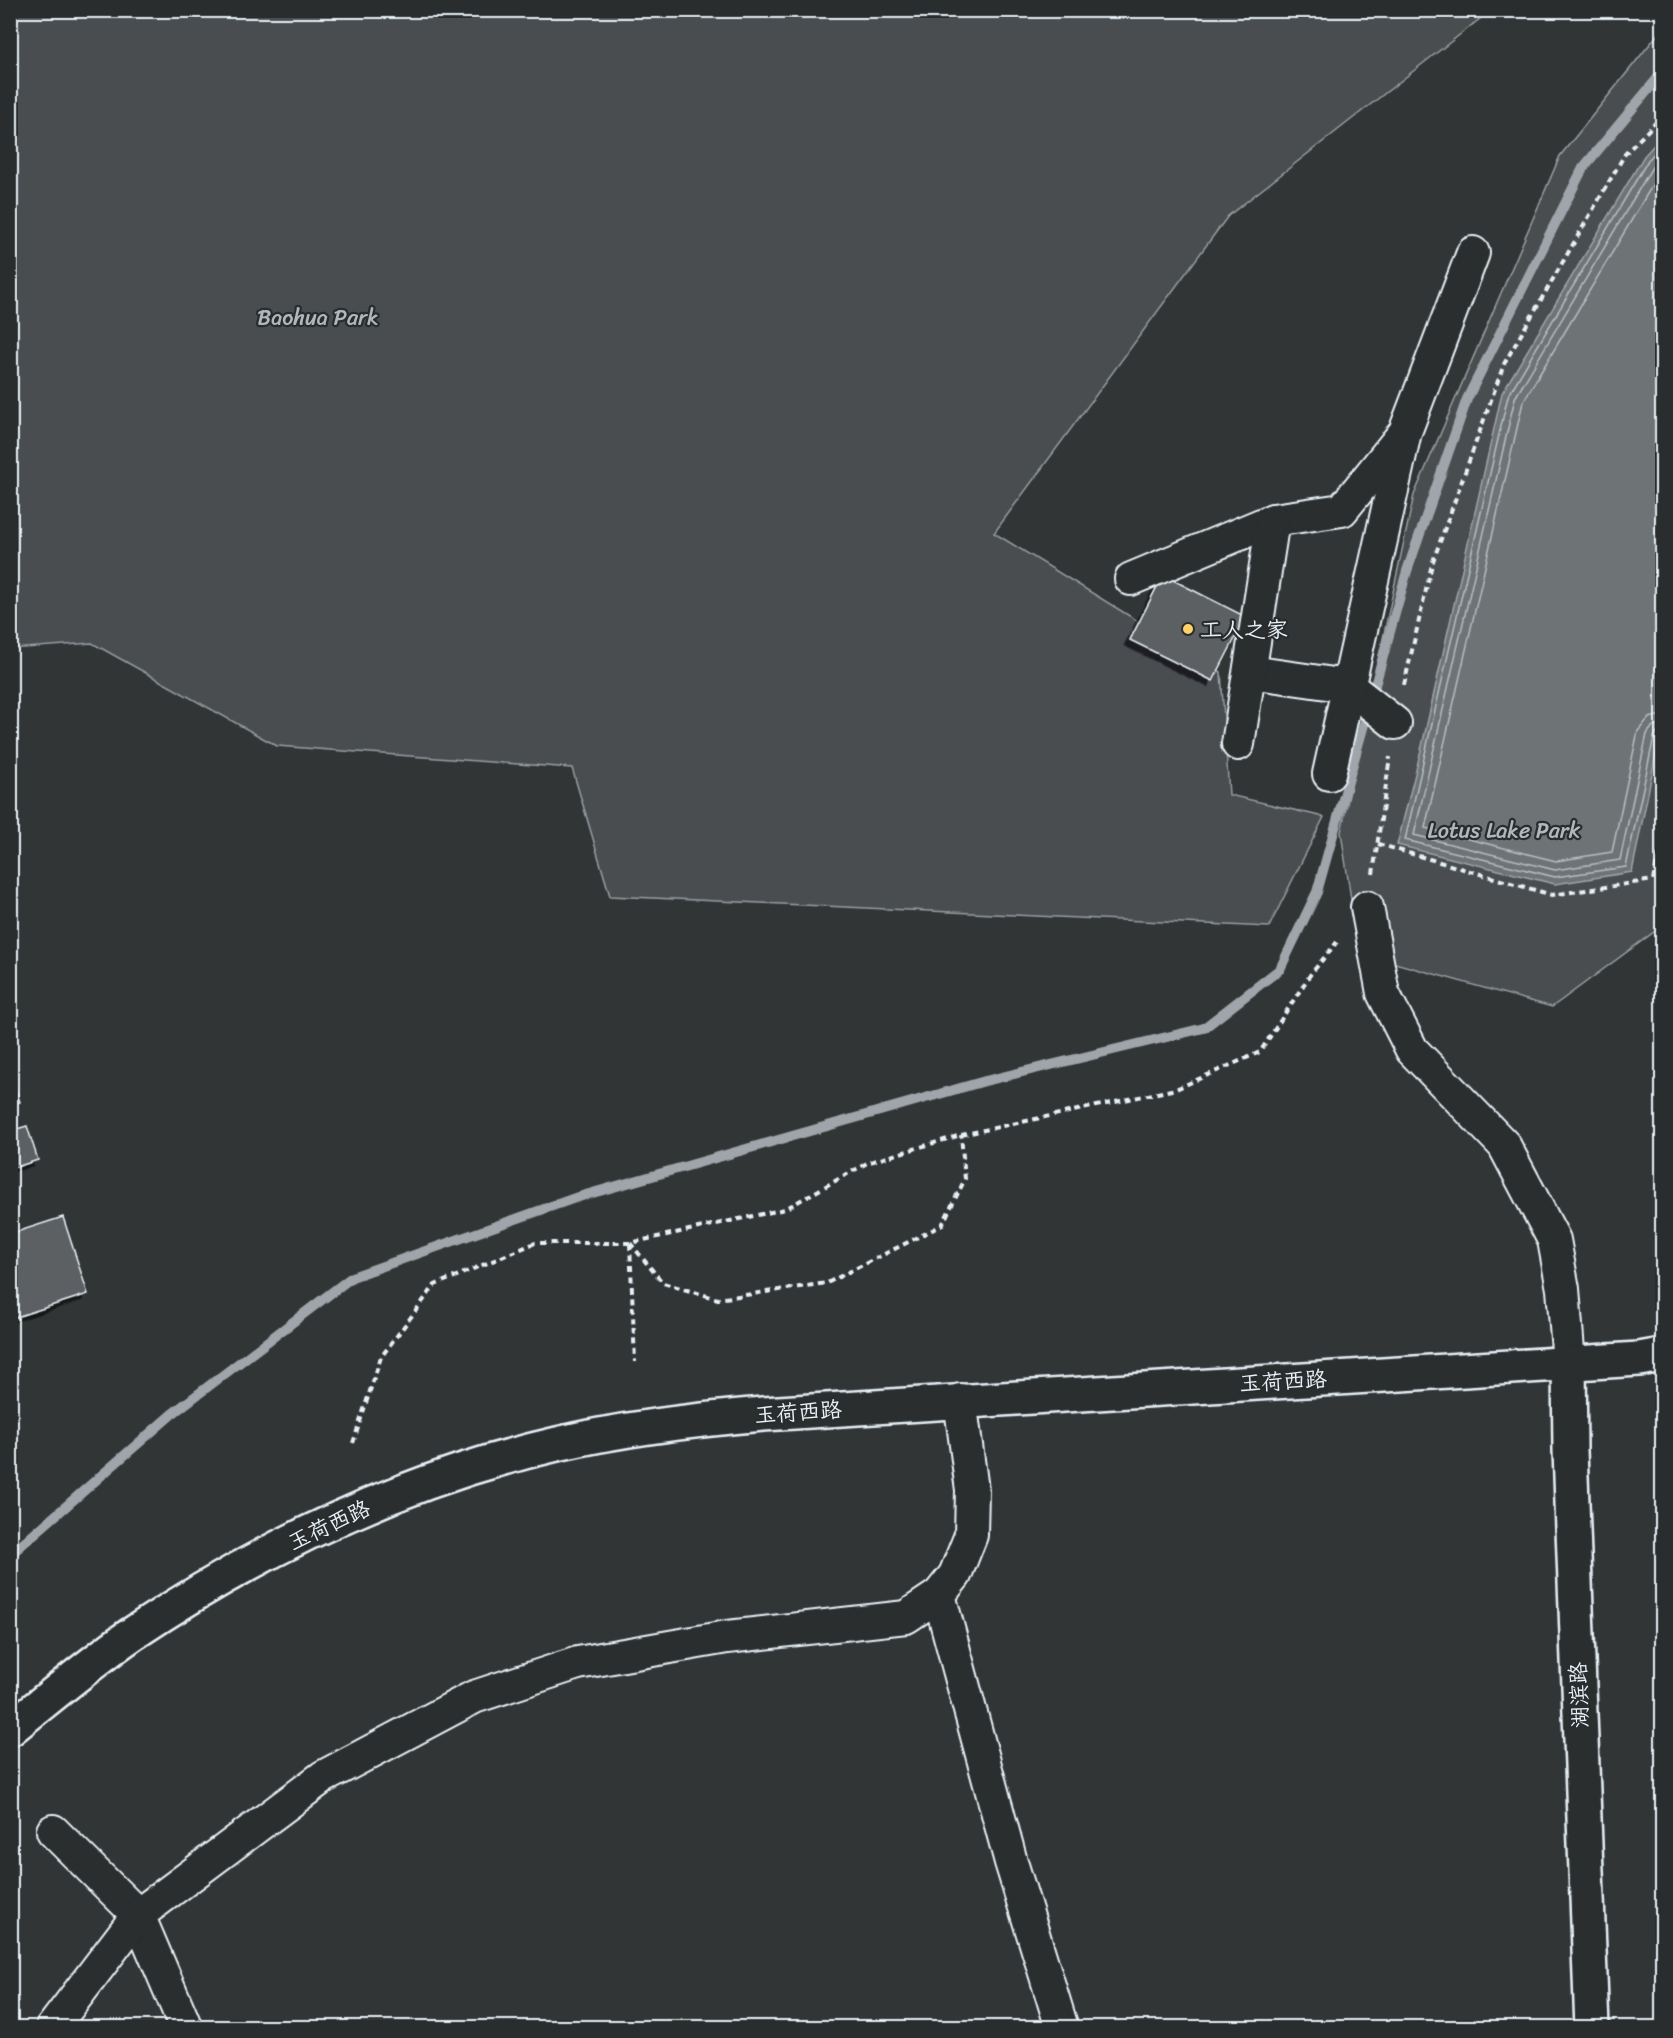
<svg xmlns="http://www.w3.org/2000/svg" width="1673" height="2038" font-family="Sriracha,'LXGW WenKai TC',sans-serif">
<defs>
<filter id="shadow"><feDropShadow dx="-5.5" dy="5.5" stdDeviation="0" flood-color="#0009"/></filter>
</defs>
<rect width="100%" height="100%" fill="#323536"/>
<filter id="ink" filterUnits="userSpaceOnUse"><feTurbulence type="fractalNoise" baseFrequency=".0167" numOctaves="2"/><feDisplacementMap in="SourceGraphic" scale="12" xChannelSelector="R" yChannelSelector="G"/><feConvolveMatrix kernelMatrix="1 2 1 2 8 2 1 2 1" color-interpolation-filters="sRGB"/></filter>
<g filter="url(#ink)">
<g fill="#494d4f" stroke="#989fa4" stroke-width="1.5">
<path d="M11,11H1490L1228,216L994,533L1221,672L1229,795L1324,817L1269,927L610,896L572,768L277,746L92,643L11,649Z"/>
<path d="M1662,29V926L1552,1007L1359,953L1341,832L1414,495L1560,156Z"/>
</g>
<path fill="#6e7376" stroke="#9fa5aa" stroke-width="1.5" d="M1662,136V724L1632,872L1555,884L1397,845L1422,746L1502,393L1644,156Z"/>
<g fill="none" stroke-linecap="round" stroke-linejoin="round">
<g stroke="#b7bfc4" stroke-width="1.5">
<path d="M1662,145L1648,160L1508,396L1405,840L1555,877L1626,867L1654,737L1657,732H1662"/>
<path d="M1662,156L1654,164L1515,398L1414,835L1555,870L1620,860L1647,734L1653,726L1662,724"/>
<path d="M1662,169L1523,402L1425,828L1556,861L1612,852L1638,731L1649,718L1662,715"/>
</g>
<path stroke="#9fa5aa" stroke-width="10" d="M10,1555L172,1414L352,1277L575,1198L985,1081L1204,1028L1280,969L1317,892L1407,571L1467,399L1583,168L1662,73"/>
</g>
<g fill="#5c6063" stroke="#e8f1f8" stroke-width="1.5" filter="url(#shadow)">
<path d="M1163,575L1246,617L1213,681L1130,640Z"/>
<path d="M10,1072L20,1102L10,1105Z"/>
<path d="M27,1126L38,1160L10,1169V1131Z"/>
<path d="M63,1217L88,1294L10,1319V1234Z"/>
</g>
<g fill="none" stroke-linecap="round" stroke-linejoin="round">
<g stroke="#e8f1f8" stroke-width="36">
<g id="street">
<path d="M1131,579L1273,520L1342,510L1401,437"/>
<path d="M1250,672L1348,686L1395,723"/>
<path d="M1238,744L1273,520"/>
<path d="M1329,774L1405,432L1473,253"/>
<path d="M1367,907L1383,993L1412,1050L1504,1145L1554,1240L1563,1289L1569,1363"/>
<path d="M939,1595L1011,1862L1062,2028"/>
<path d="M53,1831L138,1915L186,2028"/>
<path d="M52,2028L138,1915L323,1777L474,1697L578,1663L727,1637L906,1617L939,1595L955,1575L971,1535L972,1490L960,1400"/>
</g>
</g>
<g stroke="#e8f1f8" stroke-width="38">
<g id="secondary">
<path d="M1569,1363L1570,1450L1592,2028"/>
<path d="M10,1729C50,1697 90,1663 132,1634C261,1548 405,1479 557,1444C625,1428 693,1420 763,1414L1639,1359L1662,1355"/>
</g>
</g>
<g stroke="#e8f1f8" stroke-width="4" stroke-dasharray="6 4.5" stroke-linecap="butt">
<path d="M1404,685L1432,564L1504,364L1625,154L1662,116"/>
<path d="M1378,844L1552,895L1653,880L1662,839"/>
<path d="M1373,874L1390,757"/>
<path d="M630,1243L663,1283L718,1299L827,1283L942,1225L965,1179L961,1135"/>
<path d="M630,1244L635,1362"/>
<path d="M353,1443L381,1357L435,1285L535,1243H630L785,1209L867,1163L961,1135L1176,1089L1260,1052L1310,975L1337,942"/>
</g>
<use href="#street" stroke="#2a2d2e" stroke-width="32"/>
<use href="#secondary" stroke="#2a2d2e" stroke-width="33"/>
</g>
</g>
<circle fill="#ffd166" stroke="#2a2d2e" stroke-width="2" cx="1188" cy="629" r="6"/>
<g text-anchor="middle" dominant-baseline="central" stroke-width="4.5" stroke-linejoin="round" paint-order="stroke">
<g font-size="22" fill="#b0b8bd" stroke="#2a2d2e">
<text x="318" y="317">Baohua Park</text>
<text x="1504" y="830">Lotus Lake Park</text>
</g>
<g font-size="22" fill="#e8f1f8" stroke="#2a2d2e" text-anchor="start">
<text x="1200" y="629">工人之家</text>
</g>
<g font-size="22" fill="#e8f1f8" stroke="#2a2d2e">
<text transform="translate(1283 1381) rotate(-3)">玉荷西路</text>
<text transform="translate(798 1412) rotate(-4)">玉荷西路</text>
<text transform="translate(329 1525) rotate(-25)">玉荷西路</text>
<text transform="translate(1579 1695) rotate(-92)">湖滨路</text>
</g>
</g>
<rect width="1673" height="2038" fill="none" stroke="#2a2d2e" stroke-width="36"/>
<rect x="18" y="18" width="1637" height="2002" fill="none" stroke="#e8f1f8" stroke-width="2" filter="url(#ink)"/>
</svg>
